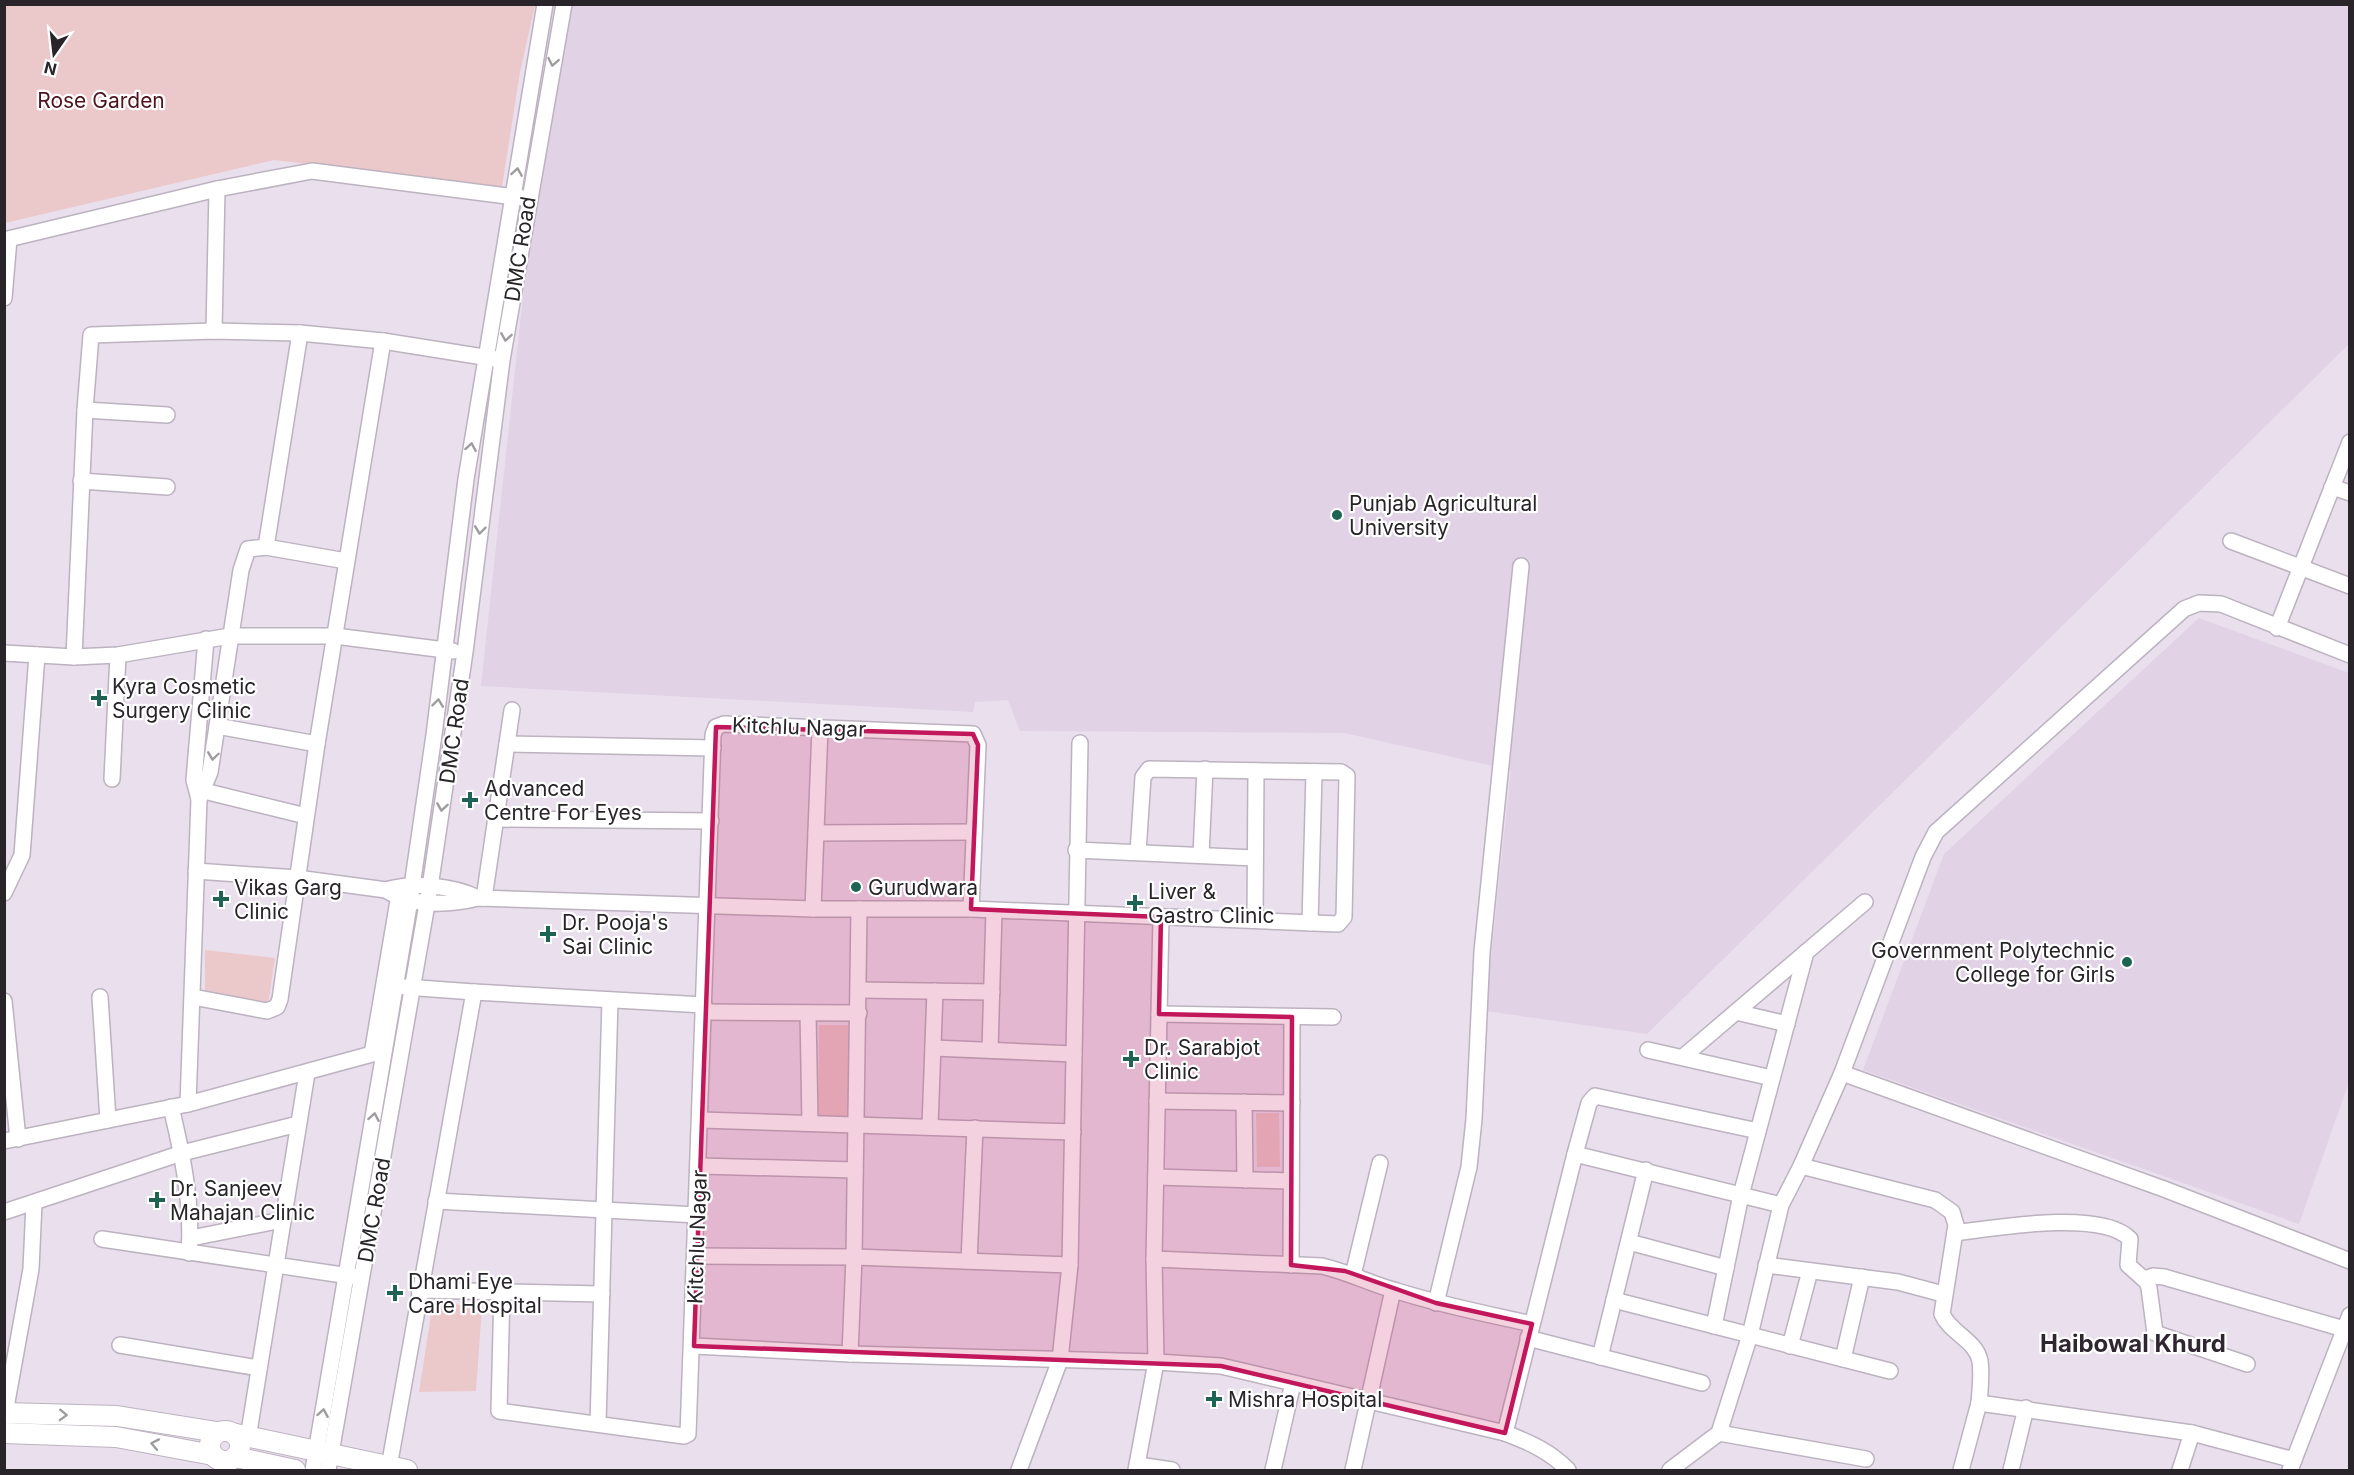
<svg xmlns="http://www.w3.org/2000/svg" width="2354" height="1475" font-family="Inter,sans-serif">
<rect width="100%" height="100%" fill="#eadfed"/>
<g fill="#e1d2e6">
<path d="M568,5H2349V344L1647,1034L1485,1011L1511,770L1344,733L1020,731L1008,700L975,702L973,712L481,686L534,194Z"/>
<path d="M2199,618L2349,673V1082L2299,1224L1863,1070L1944,854Z"/>
</g>
<g fill="#ebc9cb">
<path d="M4,5H535L520,72L502,187L274,160L5,223Z"/>
<path d="M205,950L275,958L268,1005L205,997Z"/>
<path d="M819,1025H855L853,1119L818,1118Z"/>
<path d="M1256,1113H1279L1280,1167H1257Z"/>
<path d="M433,1302L482,1307L476,1391L419,1392Z"/>
</g>
<g fill="none" stroke-linecap="round" stroke-linejoin="round">
<g stroke="#bcb2c0" stroke-width="18">
<g id="minor">
<path d="M4,240L217,189L312,171L523,198"/>
<path d="M4,298L9,239"/>
<path d="M214,331L217,189"/>
<path d="M85,410L167,415"/>
<path d="M81,481L167,487"/>
<path d="M2332,487L2350,493"/>
<path d="M2231,541L2350,586"/>
<path d="M266,547L300,333"/>
<path d="M2277,628L2350,442"/>
<path d="M4,653L74,657L118,655L230,636H335L453,651"/>
<path d="M74,657L85,410L91,335L214,331L300,333L383,341L496,359"/>
<path d="M217,726L317,744"/>
<path d="M507,744L713,748"/>
<path d="M112,779L118,655"/>
<path d="M204,791L306,816"/>
<path d="M199,799L210,772L241,570L248,549L266,547L346,561"/>
<path d="M496,819L711,821"/>
<path d="M816,833L974,832"/>
<path d="M1076,850L1255,858"/>
<path d="M1201,855L1205,769"/>
<path d="M196,871L297,878L386,890"/>
<path d="M4,893L22,855L37,655"/>
<path d="M478,898C452,885 413,882 386,890C410,907 450,905 478,898L813,909H971L1338,924L1344,917L1347,776L1341,772L1149,769L1143,777L1138,852"/>
<path d="M484,898L512,710"/>
<path d="M813,909L820,728"/>
<path d="M1255,920L1256,771"/>
<path d="M1310,923L1314,773"/>
<path d="M859,990L992,992"/>
<path d="M474,992L704,1005"/>
<path d="M100,997L108,1120"/>
<path d="M193,997L267,1011L277,1007L280,999L317,744L383,341"/>
<path d="M4,1001L18,1139"/>
<path d="M703,1012L859,1013"/>
<path d="M1736,1012L1787,1024"/>
<path d="M808,1013L810,1122"/>
<path d="M1159,1014L1333,1017"/>
<path d="M933,1048L1074,1054"/>
<path d="M990,1050L994,911"/>
<path d="M1648,1050L1772,1078"/>
<path d="M1683,1057L1865,902"/>
<path d="M1842,1073L2164,1189L2350,1261"/>
<path d="M1157,1101L1292,1103"/>
<path d="M1244,1102L1245,1180"/>
<path d="M188,1104L199,799L194,780L206,639"/>
<path d="M171,1107C182,1153 193,1205 189,1253"/>
<path d="M701,1120L1073,1132"/>
<path d="M930,1126L935,991"/>
<path d="M4,1141L188,1104L372,1054L400,889"/>
<path d="M1575,1154L1589,1103L1595,1096L1758,1131"/>
<path d="M700,1166L855,1170"/>
<path d="M1801,1166L1935,1200L1952,1212L1956,1225L1942,1314C1950,1333 1976,1340 1980,1361C1982,1374 1980,1390 1979,1403"/>
<path d="M1646,1170L1614,1300L1890,1371"/>
<path d="M1156,1177L1291,1181"/>
<path d="M436,1201L697,1215"/>
<path d="M4,1212L182,1153L298,1124"/>
<path d="M1955,1233C1993,1228 2102,1209 2130,1239L2128,1265L2147,1282L2149,1288L2155,1333L2247,1364"/>
<path d="M191,1238L282,1220"/>
<path d="M102,1239L356,1277"/>
<path d="M1629,1242L1726,1268"/>
<path d="M696,1256L854,1257L1070,1265"/>
<path d="M1154,1259L1322,1266C1348,1272 1371,1284 1397,1291C1441,1305 1487,1314 1532,1324"/>
<path d="M969,1261L975,1128"/>
<path d="M1291,1265L1292,1017"/>
<path d="M1766,1265L1898,1282L1943,1294"/>
<path d="M1353,1275L1380,1163"/>
<path d="M2144,1279L2153,1276L2164,1277L2344,1329"/>
<path d="M419,1290L602,1294"/>
<path d="M502,1291L499,1411L684,1436L688,1434L713,735L716,727L724,724L973,734L978,745L971,909"/>
<path d="M1436,1303L1469,1167L1474,1119L1482,952L1521,566"/>
<path d="M1714,1326L1741,1195L1806,952"/>
<path d="M1528,1338L1702,1383"/>
<path d="M120,1345L259,1368"/>
<path d="M694,1346L850,1354L1156,1362L1221,1366L1505,1433C1529,1442 1551,1452 1568,1470"/>
<path d="M1790,1346L1810,1271"/>
<path d="M850,1354L854,1257L859,909"/>
<path d="M1600,1357L1614,1300"/>
<path d="M1843,1359L1862,1277"/>
<path d="M5,1413L31,1269L34,1203"/>
<path d="M598,1424L610,1000"/>
<path d="M1505,1433L1575,1154L1781,1205"/>
<path d="M1719,1433L1866,1459"/>
<path d="M248,1438L307,1073"/>
<path d="M226,1461L228,1470"/>
<path d="M1138,1465L1172,1470"/>
<path d="M389,1467L474,992L405,987"/>
<path d="M313,1470L410,900L434,735L466,479L545,4"/>
<path d="M328,1470L430,887L465,652L502,360L564,4"/>
<path d="M1019,1470L1060,1360L1070,1265L1080,743"/>
<path d="M1136,1470L1156,1362L1154,1259L1161,917"/>
<path d="M1273,1470L1293,1383"/>
<path d="M1353,1470L1393,1290"/>
<path d="M1670,1470L1719,1433L1750,1335L1781,1205L1801,1166L1842,1073L1923,857L1936,832L2184,609L2199,603L2221,604L2350,655"/>
<path d="M1961,1470L1979,1403L2192,1433L2294,1460"/>
<path d="M2011,1470L2026,1408"/>
<path d="M2180,1470L2192,1433"/>
<path d="M2290,1470L2350,1315"/>
</g>
</g>
<g stroke="#bcb2c0" stroke-width="22">
<g id="major">
<path d="M4,1413L117,1416L217,1432"/>
<circle cx="225" cy="1446" r="15"/>
<path d="M4,1433L116,1437L213,1455"/>
<path d="M236,1434L407,1470"/>
<path d="M236,1457L295,1470"/>
</g>
</g>
<use href="#minor" stroke="#fff" stroke-width="15"/>
<use href="#major" stroke="#fff" stroke-width="20"/>
</g>
<defs><path id="oneway-chevron" d="M-2-3.5L2.5 0L-2 3.5" fill="none" stroke-width="1.6" stroke-linecap="round" stroke-linejoin="round" transform="scale(1.5)"/></defs>
<g stroke="#9e9c9f">
<use href="#oneway-chevron" transform="translate(553 62) rotate(101)"/>
<use href="#oneway-chevron" transform="translate(517 172) rotate(-81)"/>
<use href="#oneway-chevron" transform="translate(506 337) rotate(99)"/>
<use href="#oneway-chevron" transform="translate(471 447) rotate(-80)"/>
<use href="#oneway-chevron" transform="translate(480 530) rotate(97)"/>
<use href="#oneway-chevron" transform="translate(438 703) rotate(-83)"/>
<use href="#oneway-chevron" transform="translate(213 756) rotate(98)"/>
<use href="#oneway-chevron" transform="translate(442 807) rotate(99)"/>
<use href="#oneway-chevron" transform="translate(374 1117) rotate(-80)"/>
<use href="#oneway-chevron" transform="translate(323 1413) rotate(-80)"/>
<use href="#oneway-chevron" transform="translate(63 1415) rotate(2)"/>
<use href="#oneway-chevron" transform="translate(155 1444) rotate(-169)"/>
</g>
<path fill="#c2185b" fill-opacity="0.2" stroke="#c2185b" stroke-width="4.5" stroke-linejoin="round" d="M716,727L973,734L978,745L971,909L1161,917L1159,1014L1292,1017L1291,1265L1345,1271L1436,1303L1532,1324L1505,1433L1221,1366L694,1346Z"/>
<g fill="#1e6354" stroke="#fff" stroke-width="2">
<circle cx="1337" cy="515" r="6"/>
<path d="M96 689h6v6h6v6h-6v6h-6v-6h-6v-6h6z"/>
<path d="M467 791h6v6h6v6h-6v6h-6v-6h-6v-6h6z"/>
<circle cx="856" cy="887" r="6"/>
<path d="M218 890h6v6h6v6h-6v6h-6v-6h-6v-6h6z"/>
<path d="M1132 894h6v6h6v6h-6v6h-6v-6h-6v-6h6z"/>
<path d="M545 925h6v6h6v6h-6v6h-6v-6h-6v-6h6z"/>
<circle cx="2127" cy="962" r="6"/>
<path d="M1128 1050h6v6h6v6h-6v6h-6v-6h-6v-6h6z"/>
<path d="M154 1191h6v6h6v6h-6v6h-6v-6h-6v-6h6z"/>
<path d="M392 1284h6v6h6v6h-6v6h-6v-6h-6v-6h6z"/>
<path d="M1211 1390h6v6h6v6h-6v6h-6v-6h-6v-6h6z"/>
</g>
<g text-anchor="middle" dominant-baseline="central" stroke-width="4.5" stroke-linejoin="round" paint-order="stroke">
<g font-size="21" fill="#4f141e" stroke="#fff">
<text x="101" y="100">Rose Garden</text>
</g>
<g font-size="21" fill="#282429" stroke="#fff">
<text transform="translate(520 249) rotate(-81)">DMC Road</text>
<text transform="translate(799 727) rotate(2)">Kitchlu Nagar</text>
<text transform="translate(454 731) rotate(-82)">DMC Road</text>
<text transform="translate(374 1210) rotate(-80)">DMC Road</text>
<text transform="translate(697 1237) rotate(-88)">Kitchlu Nagar</text>
</g>
<g font-size="21" fill="#282429" stroke="#fff" text-anchor="start">
<text x="1349" y="503">Punjab Agricultural<tspan x="1349" dy="24">University</tspan></text>
<text x="112" y="686">Kyra Cosmetic<tspan x="112" dy="24">Surgery Clinic</tspan></text>
<text x="484" y="788">Advanced<tspan x="484" dy="24">Centre For Eyes</tspan></text>
<text x="234" y="887">Vikas Garg<tspan x="234" dy="24">Clinic</tspan></text>
<text x="868" y="887">Gurudwara</text>
<text x="1148" y="891">Liver &amp;<tspan x="1148" dy="24">Gastro Clinic</tspan></text>
<text x="562" y="922">Dr. Pooja's<tspan x="562" dy="24">Sai Clinic</tspan></text>
<text x="2115" y="950" text-anchor="end">Government Polytechnic<tspan x="2115" dy="24">College for Girls</tspan></text>
<text x="1144" y="1047">Dr. Sarabjot<tspan x="1144" dy="24">Clinic</tspan></text>
<text x="170" y="1188">Dr. Sanjeev<tspan x="170" dy="24">Mahajan Clinic</tspan></text>
<text x="408" y="1281">Dhami Eye<tspan x="408" dy="24">Care Hospital</tspan></text>
<text x="1228" y="1399">Mishra Hospital</text>
</g>
<g font-size="24" font-weight="bold" fill="#2f2631" stroke="#fff">
<text x="2133" y="1343">Haibowal Khurd</text>
</g>
</g>
<rect width="2354" height="1475" fill="none" stroke="#282429" stroke-width="12"/>
<g transform="translate(54 54) rotate(194)" stroke="#ffffff" stroke-width="4.5" paint-order="stroke">
<path d="M0-4.5L10 22L0 15L-10 22Z" fill="#282429"/>
<text y="-9" font-size="16" font-weight="bold" text-anchor="middle" fill="#282429">N</text>
</g>
</svg>
